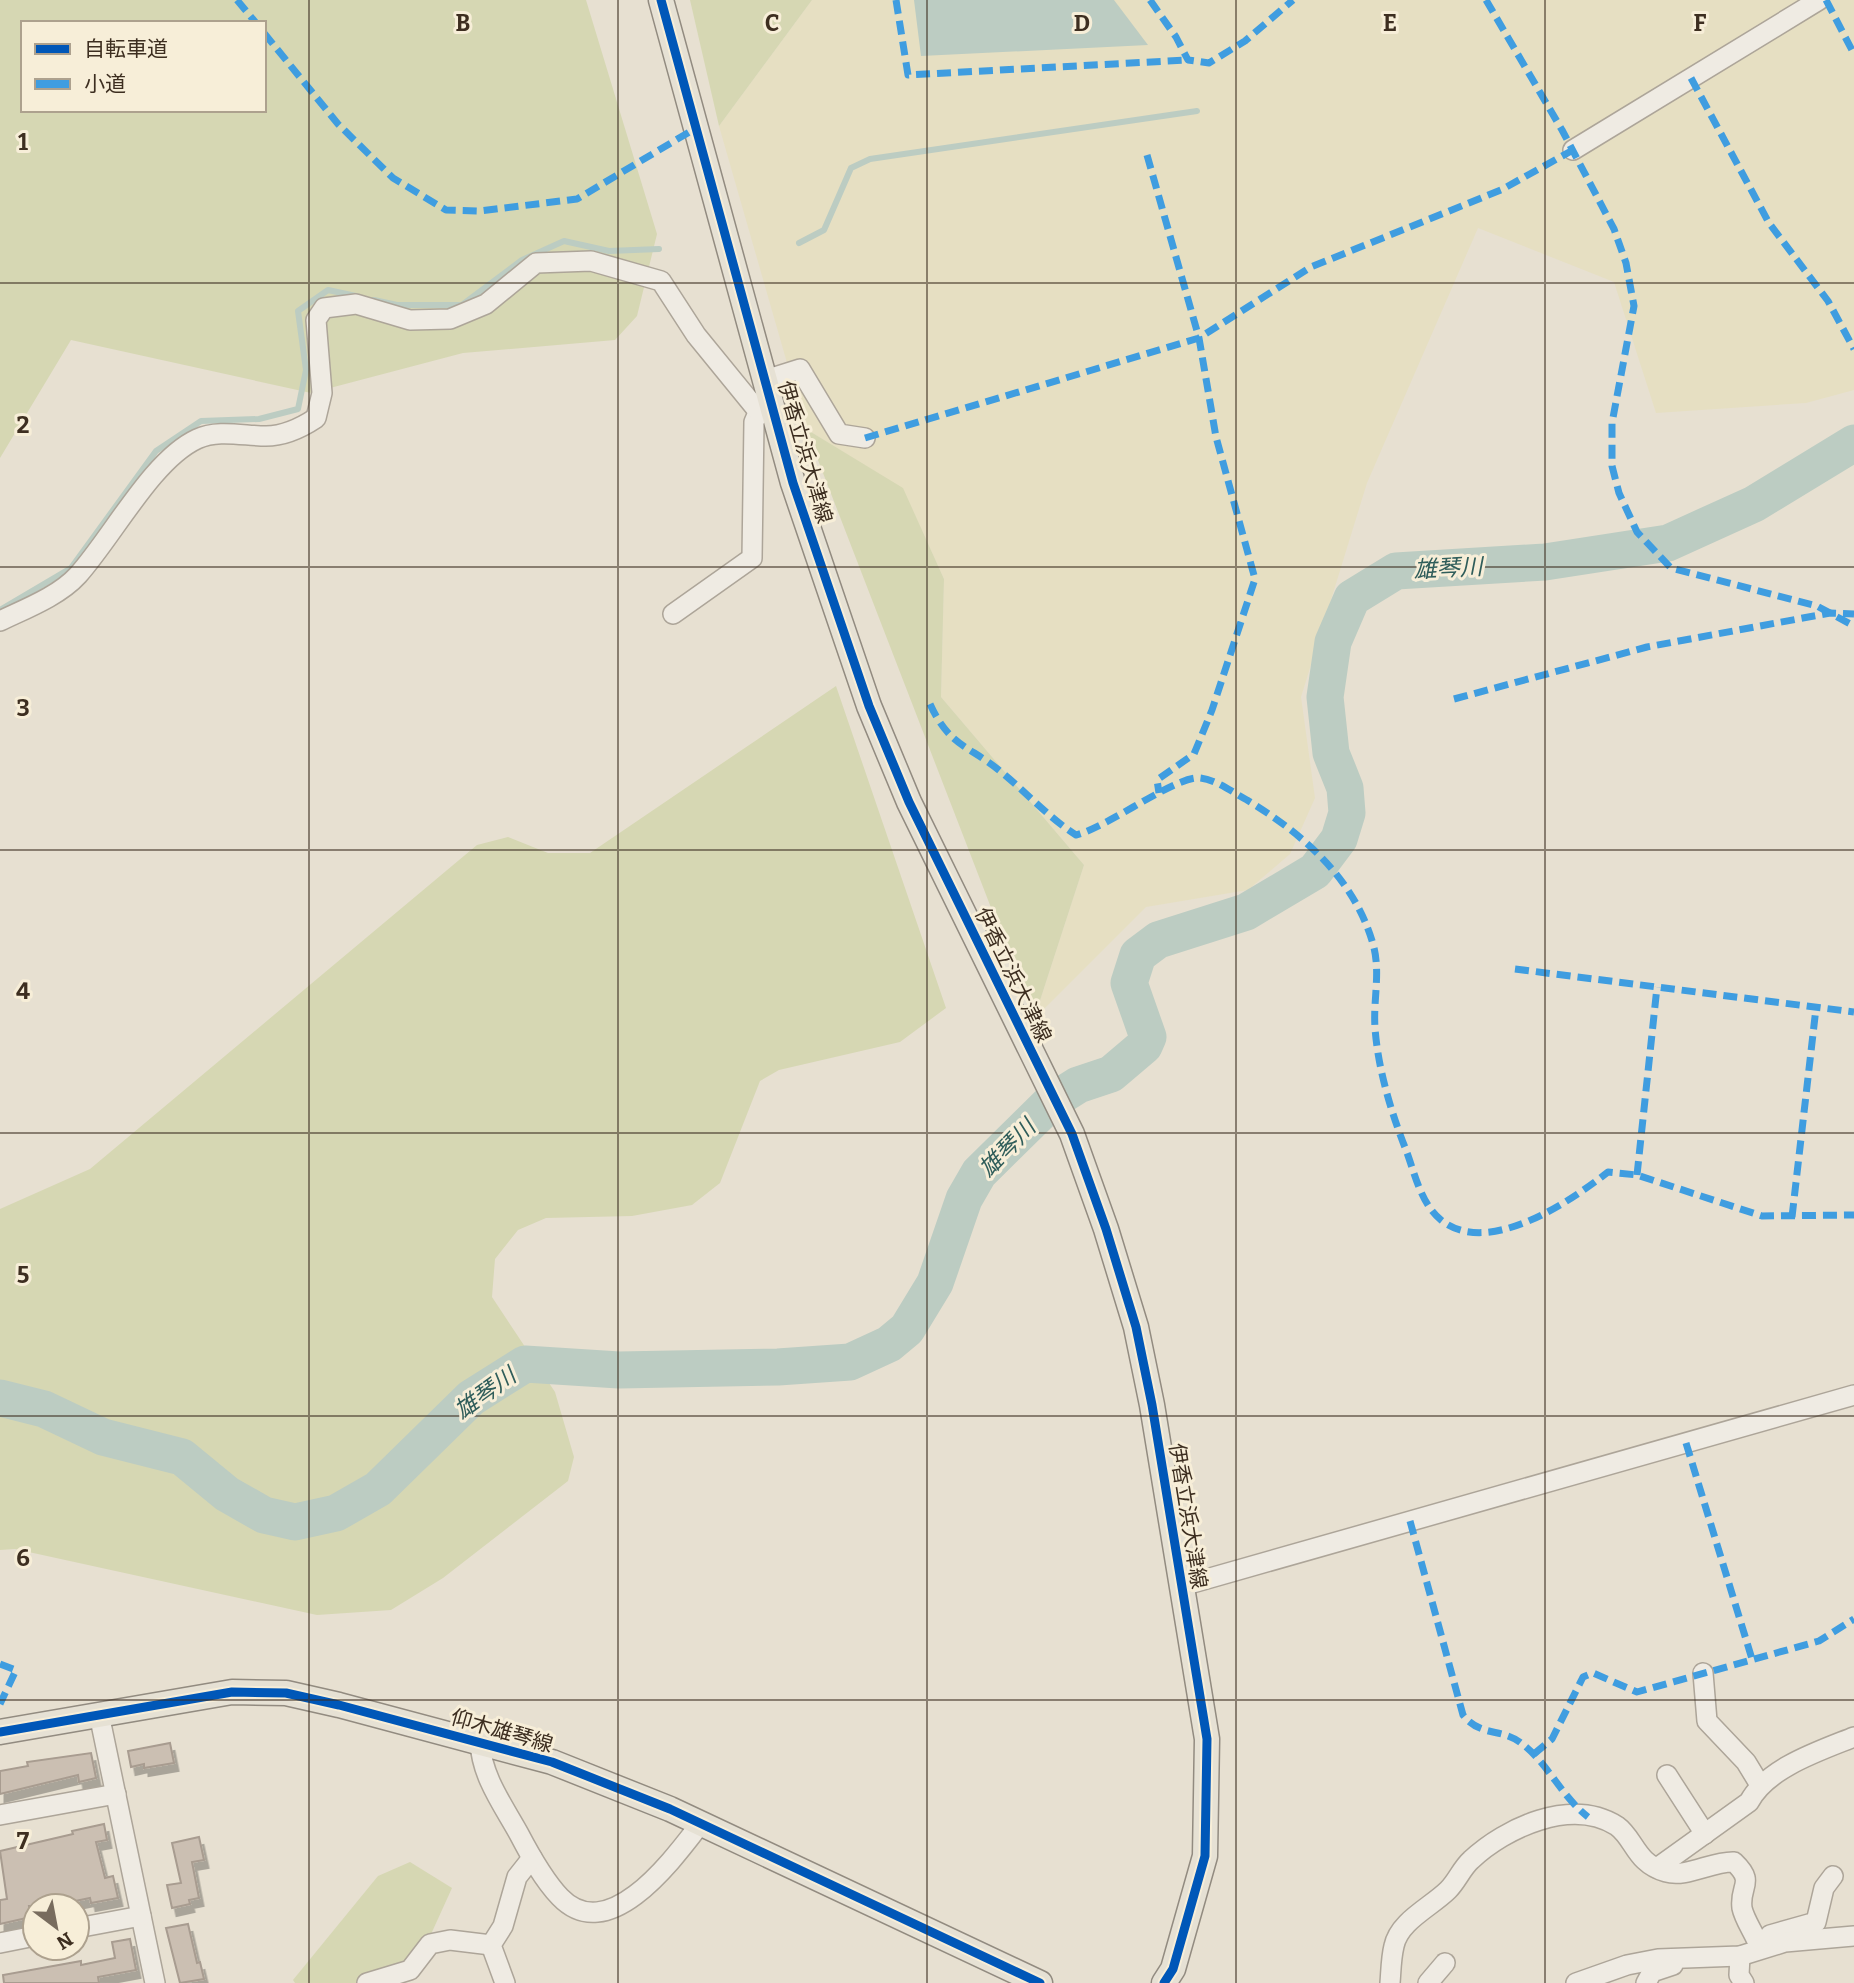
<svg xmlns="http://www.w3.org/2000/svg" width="1854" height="1983" font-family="Bitter,'Noto Sans JP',serif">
<defs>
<filter id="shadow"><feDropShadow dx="4.5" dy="8" stdDeviation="0" flood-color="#0004"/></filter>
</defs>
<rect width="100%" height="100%" fill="#e7e0d1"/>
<path fill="#e6dfc2" d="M812,0H1854V390L1806,403L1656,413L1614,282L1478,228L1367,483L1301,697L1315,798L1290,854L1248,890L1146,907L1034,1019L1084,865L941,697L944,579L903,489L806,429L719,126Z"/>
<g fill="#d6d7b3" fill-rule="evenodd">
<path d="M0,0H586L657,234L637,316L615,340L463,353L311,393L71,340L0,458ZM23,23H264V110H23Z"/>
<path d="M690,0H812L719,126Z"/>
<path d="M806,429L903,488L944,579L941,697L1084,865L1034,1019Z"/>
<path d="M836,686L946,1008L900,1042L779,1070L760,1081L720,1183L692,1205L632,1216L546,1218L518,1230L495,1259L492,1297L555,1392L574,1457L568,1481L443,1578L391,1610L317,1615L15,1549L0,1550V1209L90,1169L477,845L508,837L548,853H590Z"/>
<path d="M410,1862L452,1888L417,1965L394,1983H295L293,1980L378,1876Z"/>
</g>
<path fill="#bcccc2" d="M914,0H1114L1148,45L921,56Z"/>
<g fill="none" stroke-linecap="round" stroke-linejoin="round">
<g stroke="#bcccc2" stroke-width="6">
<path d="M799,243L824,230L851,168L870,159L1197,111"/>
<path d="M374,300L397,305H462L522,260L564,241L609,251L659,249"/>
<path d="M0,610L71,568L156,451L201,421L259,419L298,409L306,370L298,311L328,290L356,296"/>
</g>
<path stroke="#bcccc2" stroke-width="37" d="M0,1398L44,1409L103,1437L182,1457L227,1494L264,1515L295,1522L336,1513L378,1489L471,1398L525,1364L619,1370L778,1367L850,1362L889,1344L907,1329L935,1283L964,1199L979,1173L1051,1102L1078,1085L1111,1074L1144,1046L1148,1037L1129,983L1138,955L1158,940L1246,912L1315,871L1339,839L1347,813L1345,788L1331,753L1325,697L1333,642L1352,598L1396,571L1545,562L1668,543L1754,504L1854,443"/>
</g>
<g fill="#cbbfb2" stroke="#a89c90" stroke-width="2" filter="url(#shadow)">
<path d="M170,1743L174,1763L144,1768V1764L131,1767L128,1751Z"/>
<path d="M91,1753L96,1778L79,1782L78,1775L0,1794V1771L28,1766L27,1762Z"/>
<path d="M104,1824L107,1840L96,1842L105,1878L113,1876L118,1898L91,1903L90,1898L51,1906H29L31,1917L0,1924V1900L7,1899L0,1851L73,1834L72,1831Z"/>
<path d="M199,1837L204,1860L192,1862L199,1898L189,1900L190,1904L172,1908L167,1885L181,1883L172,1843Z"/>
<path d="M188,1924L197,1963L200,1962L204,1979L180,1983L166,1928Z"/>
<path d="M130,1939L136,1970L98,1977L99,1983H4L3,1975L81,1961V1965L115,1958L112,1942Z"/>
</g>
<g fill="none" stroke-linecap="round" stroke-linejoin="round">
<g stroke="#ada599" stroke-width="22">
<g id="minor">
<path d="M1573,150L1819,0"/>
<path d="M765,380L800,369L839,434L865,438"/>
<path d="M673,614L752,558L754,422L763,401"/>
<path d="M0,621C25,609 59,596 78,575C113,536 152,460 197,439C218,429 244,436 266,436C284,436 301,428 316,418L322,393L316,320L324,308L356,304L410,320L450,319L486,304L536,263L591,261L661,281L696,335L758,411"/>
<path d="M1182,1586L1854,1395"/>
<path d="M1703,1673L1707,1721L1746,1762L1760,1785"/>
<path d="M99,1714L155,1983"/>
<path d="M480,1743C482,1777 503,1805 519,1834C530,1855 543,1879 560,1897C609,1948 674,1858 701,1823"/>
<path d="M1667,1775L1705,1834"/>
<path d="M0,1815L116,1794"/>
<path d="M1657,1868L1749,1802C1767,1768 1819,1751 1854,1737"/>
<path d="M77,1928L141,1916"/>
<path d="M1770,1935L1816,1922L1824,1888L1833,1876"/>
<path d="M0,1943L35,1936"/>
<path d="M1740,1956L1739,1975L1744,1983"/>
<path d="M367,1983L410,1970L430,1944L450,1940L491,1945"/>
<path d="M505,1983L491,1945L503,1926L517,1877L532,1858"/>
<path d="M1390,1983C1391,1971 1391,1958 1394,1946C1399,1921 1431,1907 1448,1890C1457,1881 1462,1868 1471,1860C1505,1828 1571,1797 1617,1826C1635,1839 1635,1863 1666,1872C1687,1878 1712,1861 1734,1862C1756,1883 1739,1885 1742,1908C1744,1918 1752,1930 1756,1939"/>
<path d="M1428,1983L1445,1963"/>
<path d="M1576,1983L1627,1965L1658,1959L1740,1956L1785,1942L1854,1936"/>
<path d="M1646,1983L1652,1972L1673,1965"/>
</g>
</g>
<g stroke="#928b80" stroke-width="27">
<g id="major">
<path d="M661,0L793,483L869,706L909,802L1072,1134L1106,1229L1136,1327L1152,1405L1207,1739L1205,1856L1173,1969L1164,1983"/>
<path d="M0,1732L232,1692L286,1693L339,1705L552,1762L670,1809L1040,1983"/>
</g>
</g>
<use href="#minor" stroke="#efebe3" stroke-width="19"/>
<use href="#major" stroke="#e6e1d4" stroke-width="24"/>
<g stroke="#3f9de0" stroke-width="7" stroke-dasharray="14 7" stroke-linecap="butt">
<path d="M237,0L256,23"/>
<path d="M896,0L908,75L1188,60"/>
<path d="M1150,0L1176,37L1188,60L1209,63L1245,41L1293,0"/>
<path d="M1486,0L1562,130L1614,229L1626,263L1634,306L1612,423V466L1619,493L1637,532L1671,568L1817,606L1854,626"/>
<path d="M1826,0L1854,54"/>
<path d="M264,33L338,124L393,178L446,210L480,211L577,199L696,128"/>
<path d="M1691,78L1769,223L1828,301L1854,349"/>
<path d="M1147,155L1199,338L1216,437L1255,579L1212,710L1194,754L1157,780L1159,793"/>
<path d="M865,438L1199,338L1311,267L1501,190L1573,150"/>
<path d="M1454,699L1647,647L1830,613L1854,614"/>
<path d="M930,704C949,746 968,745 1000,771C1026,792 1048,817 1076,835C1108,827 1177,775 1200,778C1217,780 1232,792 1247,800C1303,834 1354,878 1373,944C1381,972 1373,999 1375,1028C1378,1069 1391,1112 1406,1150C1415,1174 1421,1204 1441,1220C1488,1258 1571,1201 1608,1172L1637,1175L1762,1216L1854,1215"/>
<path d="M1515,969L1854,1012"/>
<path d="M1637,1175L1657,987"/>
<path d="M1792,1217L1816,1008"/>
<path d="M1686,1443L1752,1659"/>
<path d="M1410,1521L1463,1715C1480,1737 1502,1728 1521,1743C1548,1763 1561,1796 1588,1817"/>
<path d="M0,1664L16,1670L0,1704"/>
<path d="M1534,1754L1552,1739L1583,1677L1593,1673L1637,1692L1819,1641L1854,1619"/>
</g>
<g stroke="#f7eed8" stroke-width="13">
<g id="cycleway">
<path d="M661,0L793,483L869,706L909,802L1072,1134L1106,1229L1136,1327L1152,1405L1207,1739L1205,1856L1173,1969L1164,1983"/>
<path d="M0,1732L232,1692L286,1693L339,1705L552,1762L670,1809L1040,1983"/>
</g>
</g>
<use href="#cycleway" stroke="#0057b8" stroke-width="9"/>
</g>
<path fill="none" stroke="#3d2e20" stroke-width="2" stroke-opacity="0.55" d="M309,0V1983M618,0V1983M927,0V1983M1236,0V1983M1545,0V1983M0,283H1854M0,567H1854M0,850H1854M0,1133H1854M0,1416H1854M0,1700H1854"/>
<g text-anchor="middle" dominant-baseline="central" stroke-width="6" stroke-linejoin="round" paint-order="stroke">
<g font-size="21" fill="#3d2e20" stroke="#f7eed8">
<text transform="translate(805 452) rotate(74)">伊香立浜大津線</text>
<text transform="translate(1013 975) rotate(64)">伊香立浜大津線</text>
<text transform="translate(1188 1516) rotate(81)">伊香立浜大津線</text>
<text transform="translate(502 1731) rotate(16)">仰木雄琴線</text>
</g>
<g font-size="23" font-style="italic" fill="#2f5d5a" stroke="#f7eed8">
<text transform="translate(1448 568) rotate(-3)">雄琴川</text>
<text transform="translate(1007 1148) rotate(-46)">雄琴川</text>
<text transform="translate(485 1393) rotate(-36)">雄琴川</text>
</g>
</g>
<g font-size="23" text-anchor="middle" font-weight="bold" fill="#3d2e20" stroke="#f7eed8" stroke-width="6" stroke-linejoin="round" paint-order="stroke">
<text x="463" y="31">B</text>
<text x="772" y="31">C</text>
<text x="1082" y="31">D</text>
<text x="1390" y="31">E</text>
<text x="1700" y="31">F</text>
<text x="23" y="150">1</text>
<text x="23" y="433">2</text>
<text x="23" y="716">3</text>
<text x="23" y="999">4</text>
<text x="23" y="1283">5</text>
<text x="23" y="1566">6</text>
<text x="23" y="1849">7</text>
</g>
<rect x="21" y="21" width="245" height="91" fill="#f7eed8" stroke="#ada18e" stroke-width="2"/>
<rect x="35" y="44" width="35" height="10" fill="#0057b8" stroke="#ada18e" stroke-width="2"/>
<text x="84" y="56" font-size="21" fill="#3d2e20">自転車道</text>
<rect x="35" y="79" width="35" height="10" fill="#3f9de0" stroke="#ada18e" stroke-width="2"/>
<text x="84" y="91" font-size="21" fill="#3d2e20">小道</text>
<g transform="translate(56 1927) rotate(148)"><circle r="33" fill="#f7eed8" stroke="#ada18e" stroke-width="2"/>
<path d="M0-5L12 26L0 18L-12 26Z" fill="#786c5e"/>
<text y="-10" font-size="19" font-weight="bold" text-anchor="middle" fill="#3d2e20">N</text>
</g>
</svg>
